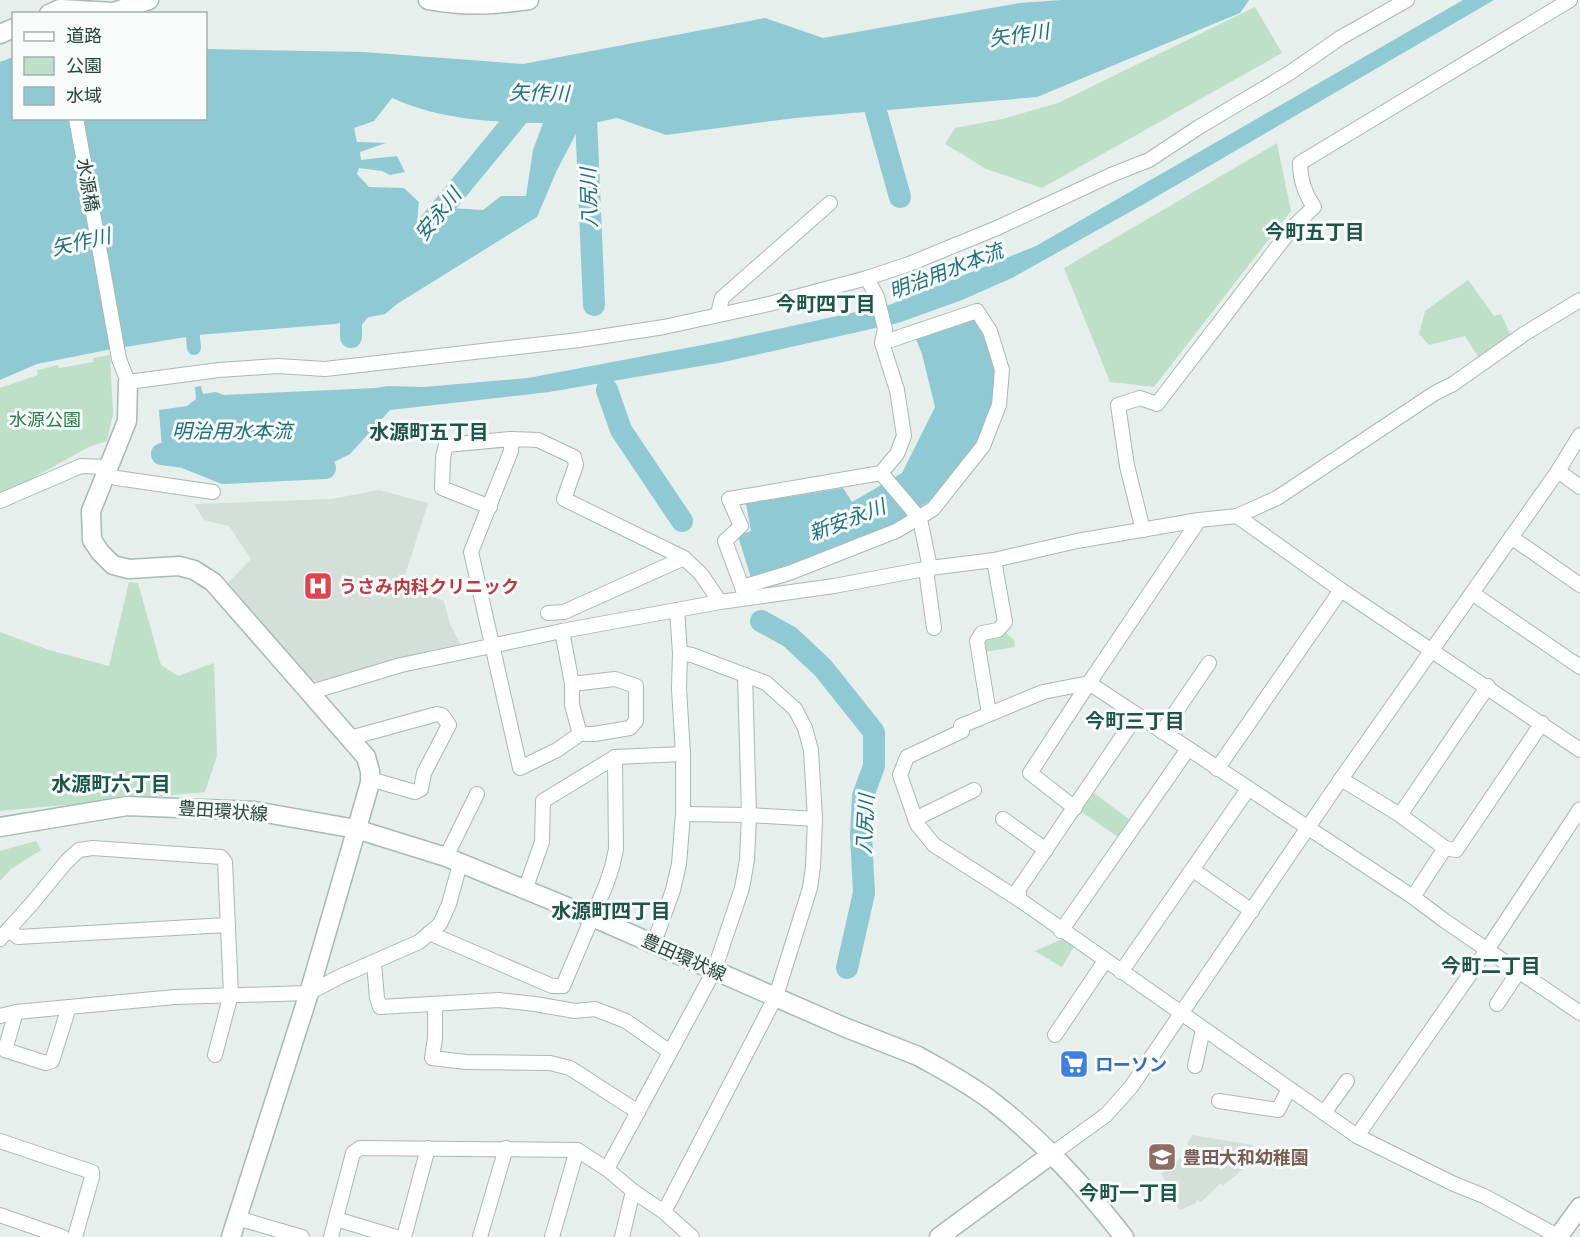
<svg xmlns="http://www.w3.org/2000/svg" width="1580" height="1237" font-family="Roboto,'Noto Sans JP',sans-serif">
<rect width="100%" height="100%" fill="#e6efeb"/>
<g fill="#d4dfda">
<path d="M379,490L428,503L402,585L444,601L450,624L461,645L319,682L311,679L297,669L228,583L251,559L229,526L204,520L194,504L332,499Z"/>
<path d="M1192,1135L1253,1145L1250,1156L1252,1161L1223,1186L1221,1183L1201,1202L1197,1199L1196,1203L1180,1210L1169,1195L1172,1191L1161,1174L1189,1151L1195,1156L1196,1151L1187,1145Z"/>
</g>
<g fill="#bfe0c8">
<path d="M1255,7L1282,53L1042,188L986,169L945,144L955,128L1002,119L1058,103Z"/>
<path d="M1277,143L1291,211L1154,387L1110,382L1064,268Z"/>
<path d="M1468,280L1494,316L1501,314L1512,338L1479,358L1465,336L1429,345L1419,334L1425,311Z"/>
<path d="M110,355L113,414L107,441L89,447L0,496V388L38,375L37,370L58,365L59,368L93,362V358Z"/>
<path d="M129,582L138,583L161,665L178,676L214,663L217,756L205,792L0,811V632L49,650L109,666Z"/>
<path d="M1005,632L1014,640L1015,647L985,652L983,643L986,639L1001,636Z"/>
<path d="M1094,793L1130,820L1118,837L1080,811Z"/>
<path d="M36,841L41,850L11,869L0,881V851Z"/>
<path d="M1065,938L1075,945L1062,967L1035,951Z"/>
</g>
<g fill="#8ec9d4" fill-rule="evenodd">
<path d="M1062,0H1249L1240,13L1037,97L795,118L666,135L617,118L580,126L557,170L537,217L397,304L385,314L335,324L198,335L107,350L37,364L0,380V62L13,57L14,118H206V49L363,52L523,64L765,18L823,38L1020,3ZM392,98C441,120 491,122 543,123L533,150L526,196H501L483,210L450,208L417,221L419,202L404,188L369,187L357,174L359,168L382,171L390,175L405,172L397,156L361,160L360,152L386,143L357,142L354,128L374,121Z"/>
<path d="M1463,0H1494L1144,204L1012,278L962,300L898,323L724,362L549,392L390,410L350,454L334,462L231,468L217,467L193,454L180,450L162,449L159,410L187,406L196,399L195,387L201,386L203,394L216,392L224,395L376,388L387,386L424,387L528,378L718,342L892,304L1036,246Z"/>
<path d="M976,319L995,365L993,405L974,453L933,499L890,526L850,543L751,578L738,536L751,531L746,504L843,488L852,502L902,473L935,407L922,354L915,337L951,324Z"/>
</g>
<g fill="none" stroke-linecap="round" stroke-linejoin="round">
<path stroke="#8ec9d4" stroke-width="14" d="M191,317L194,348"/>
<g stroke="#8ec9d4" stroke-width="22">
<path d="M868,83L900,197"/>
<path d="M585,94L594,305"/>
<path d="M421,234L531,100"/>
<path d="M351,337V321L370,297"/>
<path d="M607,390L621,430L682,521"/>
<path d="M162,454L184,457L224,473L325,468"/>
<path d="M761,621L790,637L823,668L874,732V766L863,796L861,835L864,893L847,968"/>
</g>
<g stroke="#a8b8b2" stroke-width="16">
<g id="street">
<path d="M76,118L119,359L128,382L219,370L278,366L325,369L579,340L664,327L769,304L867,278L909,264L997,228L1111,175L1149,160L1199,127L1288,74L1340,38L1407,0"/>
<path d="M718,314L722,298L830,203"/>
<path d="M1558,471L1580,487"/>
<path d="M881,473L920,519L930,568"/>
<path d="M105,474L117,478L213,492"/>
<path d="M0,501L81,466L108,467"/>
<path d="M490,507L442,488L443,457L446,445L511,439"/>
<path d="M1237,516L1341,590L1580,750"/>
<path d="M1199,520L1089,683L1413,897L1445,921L1580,1013"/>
<path d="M1143,530L1127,466L1118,405L1140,398L1157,404L1292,228L1314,207C1305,194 1300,179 1300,163L1570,0"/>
<path d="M1511,537L1580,585"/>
<path d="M926,570L934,628"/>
<path d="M742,587L789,573L896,531L933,509L983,446L999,405L1002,370L990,331L977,311L882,343"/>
<path d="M1472,593L1580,667"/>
<path d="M745,595L725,541L741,526L729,499L881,473L897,454L904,436L897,390L882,343L885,329L877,297L867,278"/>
<path d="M548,613L564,612L684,558"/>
<path d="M562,631L572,684L615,679L636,686V721L630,728L594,734H580L557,750L520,768L471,552L511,451V439L538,440L574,457L576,465L564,499L684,558L701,574L720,602"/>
<path d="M572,684V705L580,734"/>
<path d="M311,692L401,665L562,631L720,602L834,586L930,568L994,560L1077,541L1199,520L1237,516L1277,498L1435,393L1453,384L1524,334L1580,300"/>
<path d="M989,714L977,641L982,633L998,630L1005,622L994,560"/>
<path d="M1137,715L1018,890L1020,900L1357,1136L1454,1184L1484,1196L1559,1237"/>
<path d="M1162,732L1209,663"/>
<path d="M350,738L437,714L442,715L449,725L424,773L421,789L415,792L370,779"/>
<path d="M1217,769L1341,590"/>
<path d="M1341,779L1400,815L1445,848L1456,850L1542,723"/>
<path d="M1075,808L1030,773L1089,683"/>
<path d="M683,814L749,815L815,819"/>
<path d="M1400,815L1488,686"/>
<path d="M915,819L974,790"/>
<path d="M1003,819L1046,850"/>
<path d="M446,857L477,794"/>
<path d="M1193,870L1252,911"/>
<path d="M525,890L542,842L543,801L615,757L683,754"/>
<path d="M1413,897L1445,848"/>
<path d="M1020,900L934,845L917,824L900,775L907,757L962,731L961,726L1043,692L1089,683"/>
<path d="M8,930L18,937L227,925"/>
<path d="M1061,931L1188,749"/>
<path d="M429,933L552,986H563L606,885L612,867L616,849L615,757"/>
<path d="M0,939L34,901L66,862L79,850L93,848L221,857L225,862L231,994L215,1055"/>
<path d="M654,943L673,890L679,864L683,814V754L679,689L680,653L677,610"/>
<path d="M374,963L377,998L380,1007L499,1000L535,1004L575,1011L595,1009L626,1021L670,1052"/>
<path d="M1121,972L1248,789"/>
<path d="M1497,1004L1519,971"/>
<path d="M435,1005V1038L432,1058L466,1062L550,1063L570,1068L638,1112"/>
<path d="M16,1012L5,1050L46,1063L52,1061L69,1007"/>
<path d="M0,1016L16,1012L175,997L309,993L339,977L419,942L440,924L449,904L460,864"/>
<path d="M1055,1035L1105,961"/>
<path d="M1195,1066L1203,1029"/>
<path d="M1219,1101L1278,1110L1289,1089"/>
<path d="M1324,1113L1347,1081"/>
<path d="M1357,1136L1487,950L1580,809"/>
<path d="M0,1141L92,1172V1177L75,1237"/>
<path d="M1052,1154L1106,1115L1131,1087L1341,779L1558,471L1580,435"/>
<path d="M607,1169L714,971L742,888L747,860L749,815L745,675"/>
<path d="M664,1212L776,996L810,888L813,867L815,819L811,750L805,728L795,709L766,683L692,655L680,653"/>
<path d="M0,1215L63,1237"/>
<path d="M237,1218L302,1237"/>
<path d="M336,1219L396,1237"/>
<path d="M331,1237L353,1153L360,1148L577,1150L607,1169L633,1191L664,1212L692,1237"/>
<path d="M404,1237L428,1148"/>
<path d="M480,1237L506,1148"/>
<path d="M552,1237L577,1150"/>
<path d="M622,1237L633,1191"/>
</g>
</g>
<g stroke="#a4bbb3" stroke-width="21">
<g id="secondary">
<path d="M428,0C464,7 493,5 529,0"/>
<path d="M49,14L60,9L114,12L149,0"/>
<path d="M0,34L14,28"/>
<path d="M128,382L127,421L91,511L92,540L100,552L113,565L129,569L179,566L194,570L213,582L366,757L370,771V783L309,993L231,1237"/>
<path d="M0,827L127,806L255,811L356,829L446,857L592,917L844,1027L918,1056C943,1070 970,1084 993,1102C1044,1142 1084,1186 1124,1237"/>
<path d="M939,1237L1052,1154"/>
<path d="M1558,1237L1580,1207"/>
</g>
</g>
<use href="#street" stroke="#fff" stroke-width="14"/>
<use href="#secondary" stroke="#fff" stroke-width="18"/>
</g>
<defs>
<g id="hospital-square" transform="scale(1.5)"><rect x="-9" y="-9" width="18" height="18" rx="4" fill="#e0444e" stroke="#f7fbf9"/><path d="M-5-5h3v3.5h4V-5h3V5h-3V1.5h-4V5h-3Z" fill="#fff"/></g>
<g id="supermarket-square" transform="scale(1.5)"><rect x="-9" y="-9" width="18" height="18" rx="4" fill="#3f7fe0" stroke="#f7fbf9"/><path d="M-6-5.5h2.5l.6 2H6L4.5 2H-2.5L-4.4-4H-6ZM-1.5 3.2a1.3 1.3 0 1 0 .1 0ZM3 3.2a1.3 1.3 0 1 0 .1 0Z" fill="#fff"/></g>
<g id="school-square" transform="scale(1.5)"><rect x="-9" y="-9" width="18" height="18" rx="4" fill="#8d6e63" stroke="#f7fbf9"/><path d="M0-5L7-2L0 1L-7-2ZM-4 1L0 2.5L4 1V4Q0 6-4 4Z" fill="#fff"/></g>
</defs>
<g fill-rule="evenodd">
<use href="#hospital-square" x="318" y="586"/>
<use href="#supermarket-square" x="1074" y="1064"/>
<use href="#school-square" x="1162" y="1157"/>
</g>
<g text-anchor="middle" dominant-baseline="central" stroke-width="6" stroke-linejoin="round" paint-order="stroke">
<g font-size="18" fill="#24423a" stroke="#f7fbf9">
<text transform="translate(88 185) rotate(80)">水源橋</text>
<text transform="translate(223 811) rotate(4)">豊田環状線</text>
<text transform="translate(684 957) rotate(24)">豊田環状線</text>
</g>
<g font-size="18" fill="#2d7a4b" stroke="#f7fbf9">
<text x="45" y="419">水源公園</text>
</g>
<g font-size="18" font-weight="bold" fill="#be3a42" stroke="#f7fbf9" text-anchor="start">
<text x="339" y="586">うさみ内科クリニック</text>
</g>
<g font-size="18" font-weight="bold" fill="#366cbe" stroke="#f7fbf9" text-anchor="start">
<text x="1095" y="1064">ローソン</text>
</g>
<g font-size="18" font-weight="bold" fill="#785e54" stroke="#f7fbf9" text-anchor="start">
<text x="1183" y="1157">豊田大和幼稚園</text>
</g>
<g font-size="20" font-style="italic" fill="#1c6f80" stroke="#f7fbf9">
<text transform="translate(1019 35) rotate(-8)">矢作川</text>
<text transform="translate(539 93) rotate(1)">矢作川</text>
<text transform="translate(589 198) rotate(-92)">八尻川</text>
<text transform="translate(438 214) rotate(-51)">安永川</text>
<text transform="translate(81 242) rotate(-13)">矢作川</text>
<text transform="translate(946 271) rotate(-21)">明治用水本流</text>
<text x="232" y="431">明治用水本流</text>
<text transform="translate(847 520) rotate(-21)">新安永川</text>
<text transform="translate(865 824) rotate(-87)">八尻川</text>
</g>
<g font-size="20" font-weight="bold" fill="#1f5548" stroke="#f7fbf9">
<text x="1315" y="232">今町五丁目</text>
<text x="826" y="304">今町四丁目</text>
<text x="429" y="432">水源町五丁目</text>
<text x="1135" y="721">今町三丁目</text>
<text x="111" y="784">水源町六丁目</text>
<text x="611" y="911">水源町四丁目</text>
<text x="1491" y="966">今町二丁目</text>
<text x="1129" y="1193">今町一丁目</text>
</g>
</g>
<rect x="12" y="12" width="195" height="108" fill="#f7fbf9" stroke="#a3b1ad" stroke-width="1.5"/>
<rect x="24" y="32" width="30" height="9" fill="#ffffff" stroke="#a3b1ad" stroke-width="1.5"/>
<text x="66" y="42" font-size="18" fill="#24423a">道路</text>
<rect x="24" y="57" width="30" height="18" fill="#bfe0c8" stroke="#a3b1ad" stroke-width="1.5"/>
<text x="66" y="72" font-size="18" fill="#24423a">公園</text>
<rect x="24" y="87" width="30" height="18" fill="#8ec9d4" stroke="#a3b1ad" stroke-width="1.5"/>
<text x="66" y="102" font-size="18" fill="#24423a">水域</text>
</svg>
